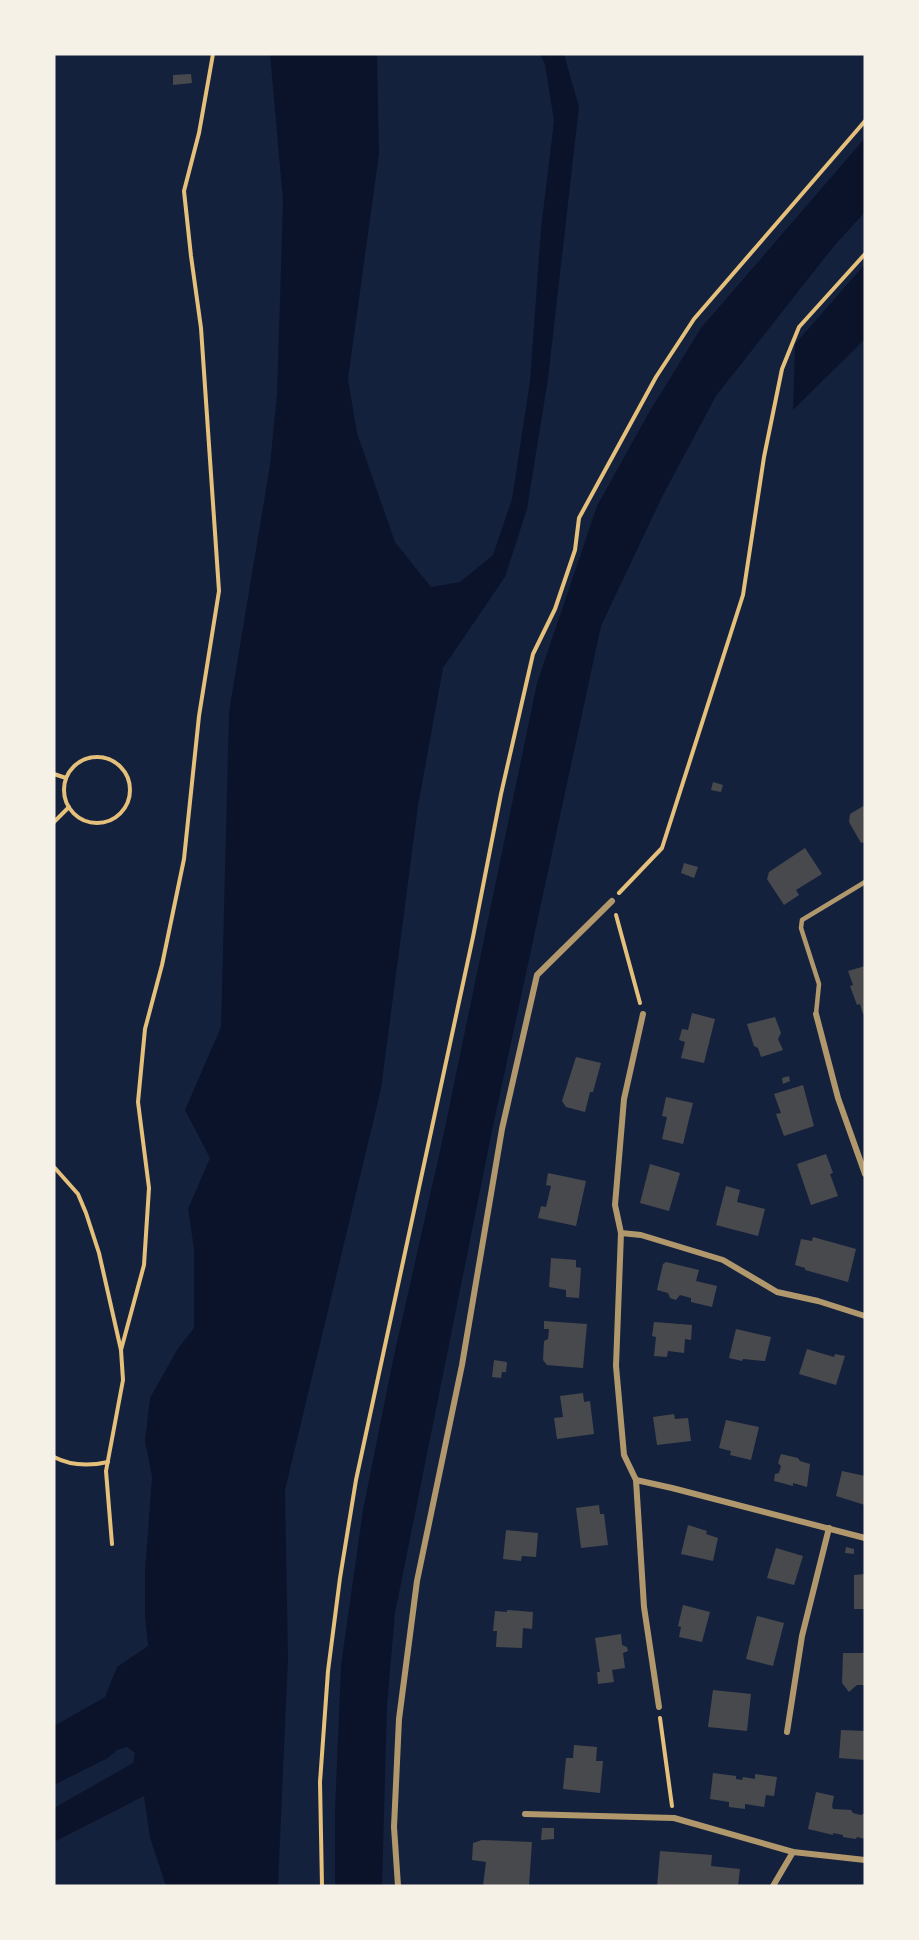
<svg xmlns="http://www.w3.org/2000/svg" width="919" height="1940" font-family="Overpass,sans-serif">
<rect width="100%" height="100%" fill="#14213d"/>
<g fill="#0b132b">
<path d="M270,54H377L379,154L348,379L357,433L395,542L431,587L460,582L493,555L512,499L530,381L541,229L554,121L545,64L540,54H564L579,107L548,379L527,509L505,577L443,668L418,806L381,1089L285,1490L288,1659L278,1886H166L150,1838L144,1796L54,1842V1808L133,1763L135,1753L127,1747L117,1750L108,1758L54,1785V1726L105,1697L117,1667L148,1646L145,1617V1572L152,1477L145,1441L150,1398L177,1350L194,1328V1249L188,1209L210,1158L185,1110L221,1027L229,712L270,465L277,394L283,201Z"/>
<path d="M865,138V212L834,246L716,396L662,497L601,626L492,1131L395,1613L387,1705L382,1886H335V1811L341,1665L363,1510L393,1360L442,1142L537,683L597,506L648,414L701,328Z"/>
<path d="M865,264V339L793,410L795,344Z"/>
</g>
<g fill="#48494c">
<path d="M191,74L192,83L173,85V75Z"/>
<path d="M713,782L723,785L721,792L711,790Z"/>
<path d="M865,805V845L863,842L861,843L849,822L850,814Z"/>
<path d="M805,848L822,874L796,890L799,895L784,905L767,879L769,872Z"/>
<path d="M684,863L698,867L694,878L681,873Z"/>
<path d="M865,966V1014H863L860,1004L857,1005L850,986L853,985L848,971Z"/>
<path d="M692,1013L715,1019L704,1063L681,1058L685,1042L679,1040L682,1029L688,1030Z"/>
<path d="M775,1017L781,1033L778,1039L783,1050L761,1057L758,1048L754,1046L747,1024Z"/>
<path d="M576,1057L601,1063L593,1092H590L585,1112L566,1107L562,1101Z"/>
<path d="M789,1076L790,1081L783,1084L782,1078Z"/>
<path d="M803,1085L814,1126L784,1136L776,1114L781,1113L774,1094Z"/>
<path d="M666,1097L693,1103L683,1144L662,1139L667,1117L662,1116Z"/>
<path d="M826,1154L833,1173L830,1174L838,1196L811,1205L797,1164Z"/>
<path d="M650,1164L680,1173L669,1211L640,1203Z"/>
<path d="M548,1173L586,1181L576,1226L538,1218L541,1206L546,1207L551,1186L546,1185Z"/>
<path d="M726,1186L740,1190L737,1202L765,1209L758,1236L716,1225Z"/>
<path d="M813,1237L856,1249L848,1282L805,1270V1268L795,1265L801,1239L812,1241Z"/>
<path d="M551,1258L576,1260V1267L581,1268L579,1298L566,1297V1290L549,1287Z"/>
<path d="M666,1262L699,1270L696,1281L717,1286L712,1307L691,1302V1298L680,1295L676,1300L670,1298L668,1293L657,1290L663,1264Z"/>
<path d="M544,1321L587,1324L583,1368L547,1365L543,1360L544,1341L548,1339L549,1329H544Z"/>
<path d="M654,1322L692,1325L691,1340L685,1339L684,1353L668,1351L667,1357L654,1356L656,1337L652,1336Z"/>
<path d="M736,1329L771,1337L765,1361L743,1359L742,1361L729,1358Z"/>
<path d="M807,1349L834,1357L835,1354L845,1356L836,1385L799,1374Z"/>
<path d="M494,1360L507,1362L506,1372H502L501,1378L492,1377Z"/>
<path d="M583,1393L584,1402L590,1401L594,1434L557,1439L554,1418L563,1417L560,1396Z"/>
<path d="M674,1414L675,1419L688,1418L691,1441L657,1445L653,1417Z"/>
<path d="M726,1420L759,1427L751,1460L730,1455L731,1451L719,1448Z"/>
<path d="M781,1454L798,1458L800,1461L810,1464L807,1487L793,1483V1486L774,1481L775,1474L779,1473L781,1466L778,1463Z"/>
<path d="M842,1471L865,1476V1505L836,1496Z"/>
<path d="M599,1505L600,1514H604L608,1545L581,1548L576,1508Z"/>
<path d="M688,1525L707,1531L706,1534L718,1538L713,1561L681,1554Z"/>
<path d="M506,1530L538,1533L536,1557L522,1556L521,1561L503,1559Z"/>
<path d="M846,1547L854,1549V1554L845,1553Z"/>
<path d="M776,1548L803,1556L794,1585L767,1578Z"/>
<path d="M865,1574V1609H854V1575Z"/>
<path d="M683,1605L710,1612L702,1642L679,1637L681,1627L678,1626Z"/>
<path d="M507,1610L533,1612L532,1629L523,1628L522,1648L496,1647L497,1631H493L495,1611L507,1612Z"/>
<path d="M757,1616L784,1623L773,1666L746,1659Z"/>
<path d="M621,1634L622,1645L627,1647L628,1651L623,1653L625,1668L612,1670L614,1682L598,1684L597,1672H600L595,1638Z"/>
<path d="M843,1653H865V1685H857L849,1692L842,1683Z"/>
<path d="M713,1690L751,1694L747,1731L708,1727Z"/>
<path d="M841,1730L865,1731V1760L839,1758Z"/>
<path d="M574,1745L597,1747L596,1761H603L600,1793L563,1789L566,1758H573Z"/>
<path d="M713,1773L736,1776V1779L742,1780L743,1777L755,1779V1774L777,1777L774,1796L766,1795L764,1807L745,1804V1809L729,1807V1802L710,1799Z"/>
<path d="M816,1792L834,1796L832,1806L833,1809L851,1810L853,1813L861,1815L865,1813V1839L857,1837L856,1839L843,1837V1835L833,1833V1835L808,1829Z"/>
<path d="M542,1828H554V1839L541,1840Z"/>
<path d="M482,1840L532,1842L529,1886H483L486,1862L472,1860L473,1843Z"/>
<path d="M660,1851L712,1855L711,1866L740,1869L738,1886H657Z"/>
</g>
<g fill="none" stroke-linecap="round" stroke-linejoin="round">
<g stroke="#e5c07b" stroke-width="4">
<circle cx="97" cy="790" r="33"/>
<path d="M54,774L66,778"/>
<path d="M54,822L69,807"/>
<path d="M619,893L662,848L743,595L764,457L782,369L799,327L865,254"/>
<path d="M616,915L640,1003"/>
<path d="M54,1167L78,1194L86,1213L99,1253L121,1350L123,1380L106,1471L112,1544"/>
<path d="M121,1350L144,1265L149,1188L138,1102L145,1029L162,965L184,859L199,716L219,591L201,328L191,256L184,191L199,133L213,54"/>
<path d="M54,1457C71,1466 90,1466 108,1462"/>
<path d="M660,1718L672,1806"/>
<path d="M322,1886L320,1782L328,1671L340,1578L356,1480L473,937L501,794L533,654L555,609L575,550L579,518L656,377L694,319L865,121"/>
</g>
<path stroke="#b1986c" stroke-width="4.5" d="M816,1014L819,984L801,928L802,920L865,882"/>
<g stroke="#b1986c" stroke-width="6">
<path d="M643,1014L624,1099L615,1205L621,1233L616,1366L624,1455L636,1480L644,1607L659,1707"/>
<path d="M816,1014L838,1098L865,1174"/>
<path d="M621,1233L641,1235L723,1260L777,1292L818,1301L865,1316"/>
<path d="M636,1480L672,1488L865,1538"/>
<path d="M787,1732L802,1636L829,1528"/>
<path d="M525,1814L674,1818L793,1852L865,1860"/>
<path d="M398,1886L394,1827L399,1719L417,1581L462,1365L502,1129L537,975L612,901"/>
<path d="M773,1886L793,1852"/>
</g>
</g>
<rect width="919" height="1940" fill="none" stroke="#f6f1e7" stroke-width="111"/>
</svg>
